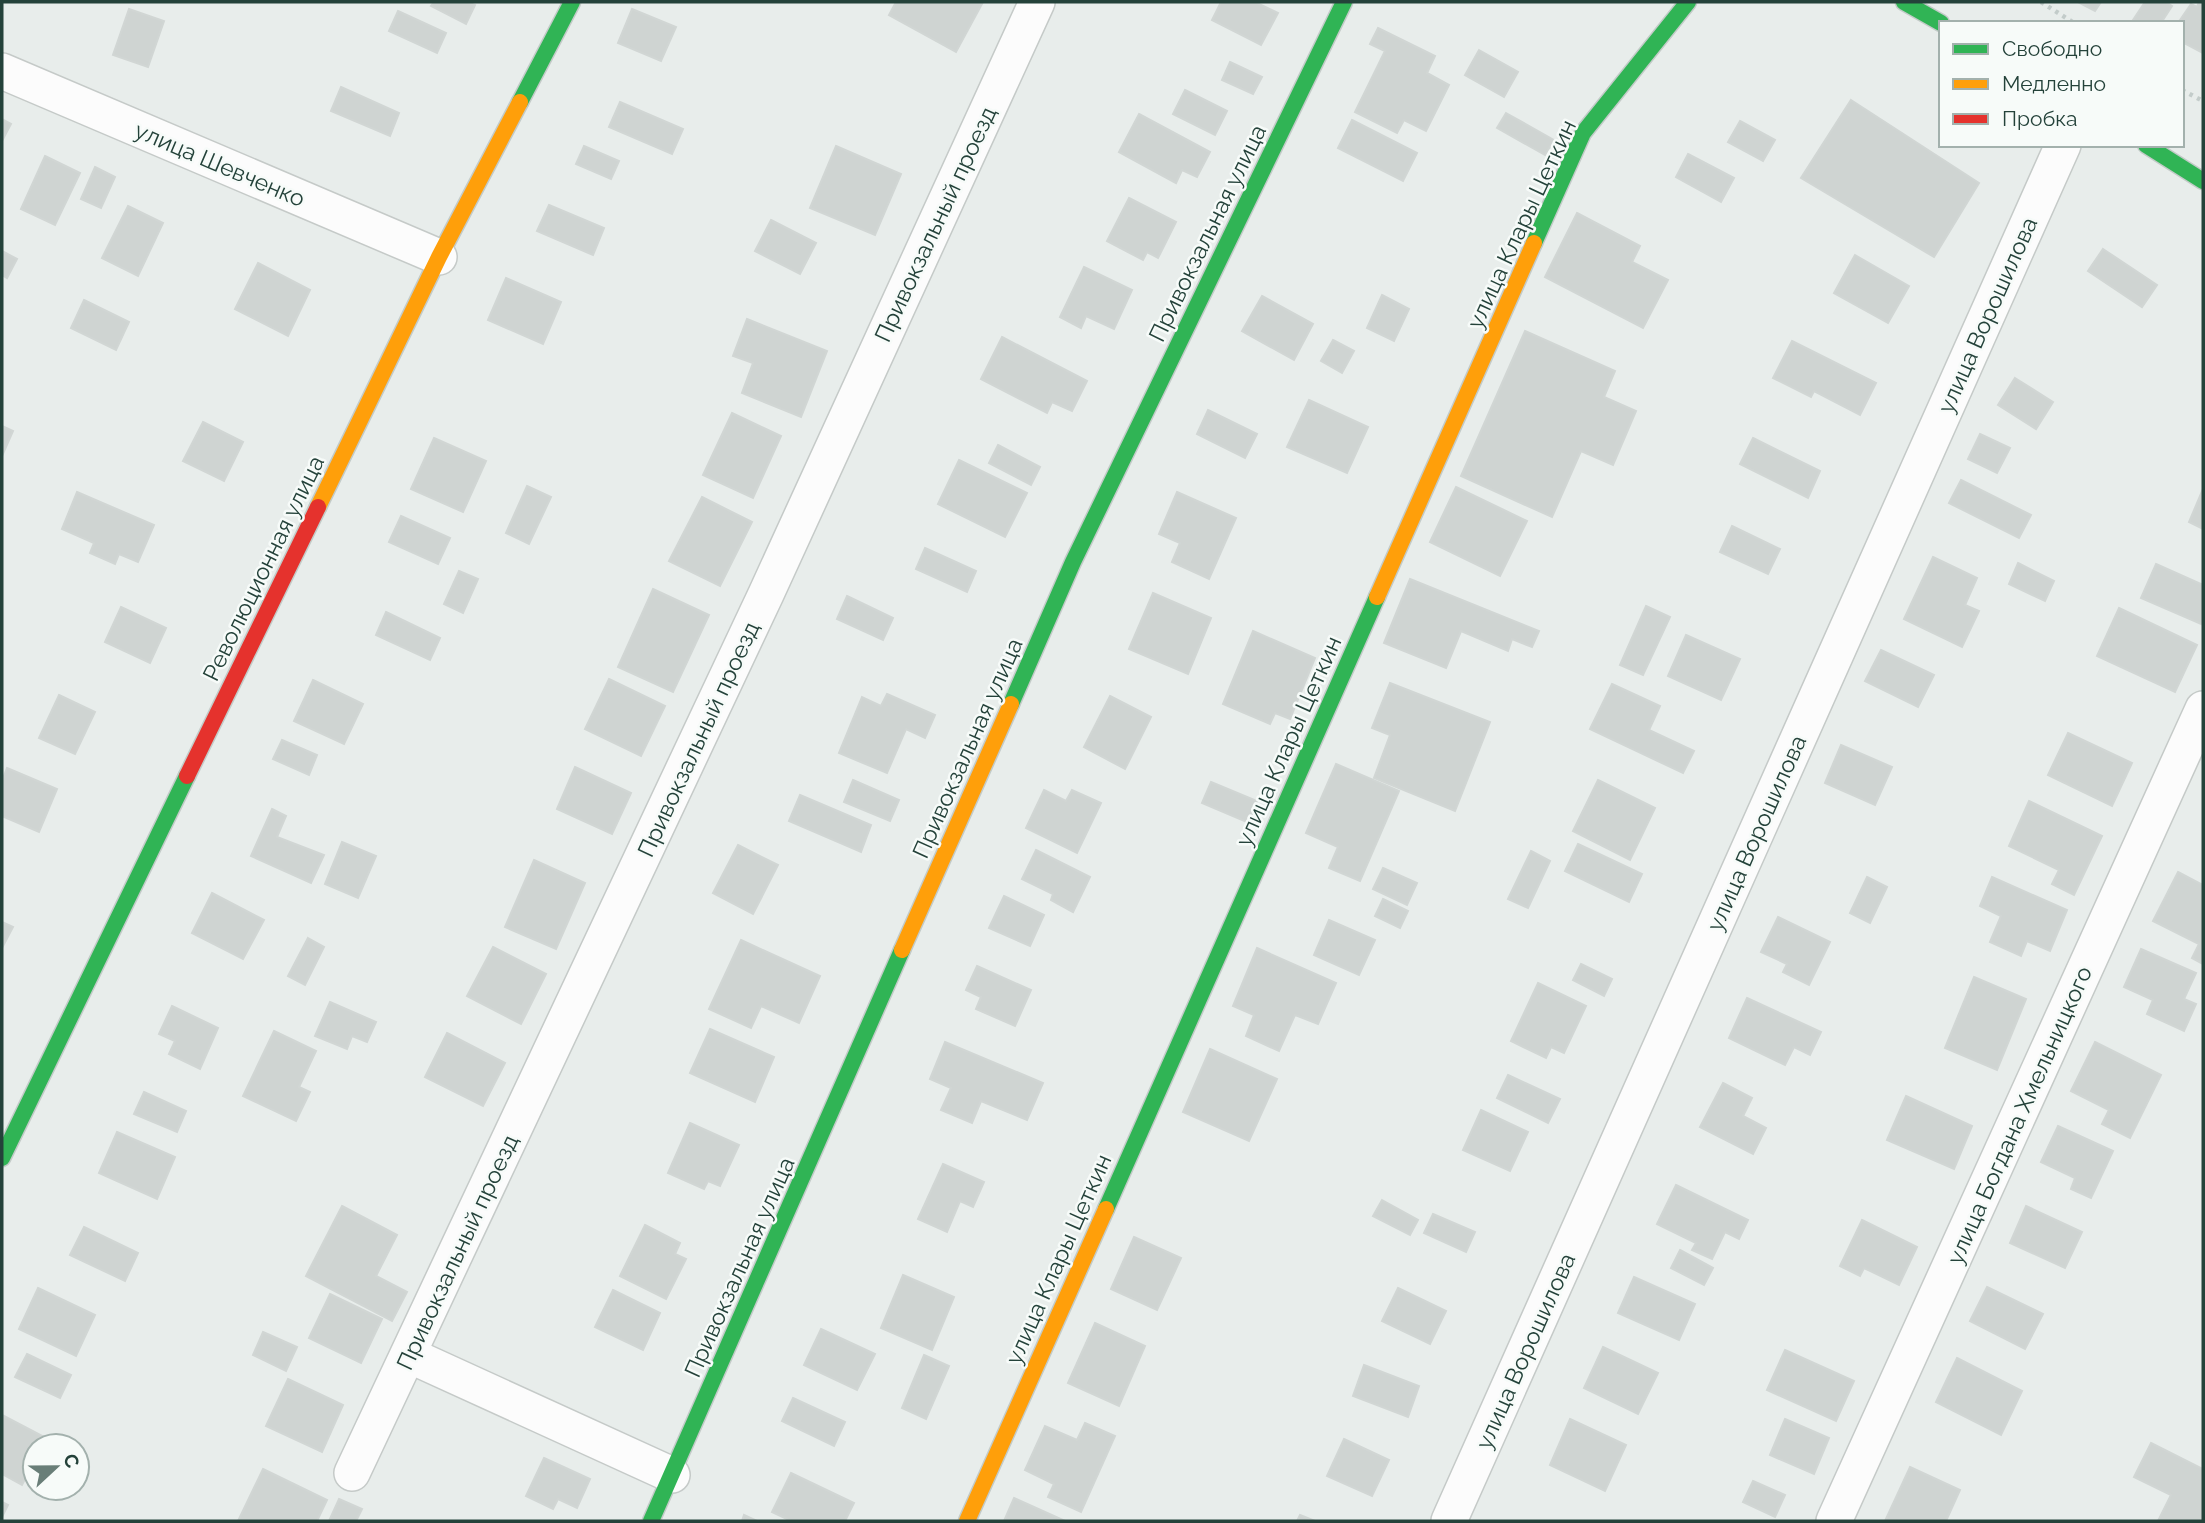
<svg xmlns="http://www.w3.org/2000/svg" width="2205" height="1523" font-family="Raleway,sans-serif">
<rect width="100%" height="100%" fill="#e8edeb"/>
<g fill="#cfd4d2" stroke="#d1d6d4" stroke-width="2">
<path d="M434,2H467L475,5L466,24L431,6Z"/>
<path d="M896,2H983L956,52L889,15Z"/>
<path d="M1221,2H1255L1278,13L1261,45L1212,20Z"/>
<path d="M2078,2H2101L2095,11Z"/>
<path d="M2145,2H2166L2172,6L2161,23H2131Z"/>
<path d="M2199,2H2203V53L2182,42V23H2178L2191,4L2197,7Z"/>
<path d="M129,9L164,21L148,67L113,55Z"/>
<path d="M632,9L676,27L661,61L618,43Z"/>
<path d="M398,11L446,33L437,53L389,31Z"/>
<path d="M1378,28L1435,56L1427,73L1449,85L1426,131L1404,120L1397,133L1355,112L1385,51L1370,44Z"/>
<path d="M1479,50L1518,72L1504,97L1465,75Z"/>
<path d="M1230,62L1262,77L1253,94L1222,80Z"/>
<path d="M341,87L399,113L390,136L331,111Z"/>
<path d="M1185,90L1227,111L1215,135L1173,114Z"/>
<path d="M1851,100L1979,183L1934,257L1801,178Z"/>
<path d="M620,102L683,129L672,154L609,127Z"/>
<path d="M1506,113L1554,140L1545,155L1497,128Z"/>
<path d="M1139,114L1210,152L1197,177L1182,170L1176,183L1119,152Z"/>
<path d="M2,119L11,124L2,141Z"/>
<path d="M1352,120L1417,153L1403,181L1338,148Z"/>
<path d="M1740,121L1775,140L1763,161L1728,142Z"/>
<path d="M584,146L619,161L611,179L576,164Z"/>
<path d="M836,146L901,174L875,235L810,208Z"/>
<path d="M1688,154L1734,178L1721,202L1676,177Z"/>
<path d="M45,156L80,173L55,225L21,209Z"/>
<path d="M95,167L115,177L101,208L81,199Z"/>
<path d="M1129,198L1176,222L1158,258L1147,252L1143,260L1107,241Z"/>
<path d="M549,205L604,228L593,255L537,231Z"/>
<path d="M128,206L163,223L138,276L102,258Z"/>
<path d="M1577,213L1640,246L1632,262L1668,280L1643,328L1545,277Z"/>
<path d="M771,220L816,243L800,274L755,251Z"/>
<path d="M2103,249L2157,285L2142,307L2088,271Z"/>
<path d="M2,251L17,259L7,278L2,275Z"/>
<path d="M1855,255L1909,286L1888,323L1834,293Z"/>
<path d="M258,263L310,290L288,336L235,309Z"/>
<path d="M1084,267L1132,290L1114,329L1086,316L1081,328L1060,317Z"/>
<path d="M506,278L561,302L543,344L488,320Z"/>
<path d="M1382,295L1409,309L1394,341L1367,328Z"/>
<path d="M1262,296L1313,324L1294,360L1242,331Z"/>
<path d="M84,300L129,322L116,350L71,328Z"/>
<path d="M747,319L827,351L801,417L742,393L753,363L733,356Z"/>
<path d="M1525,331L1615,371L1604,397L1636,411L1613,465L1581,451L1552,517L1461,476Z"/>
<path d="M1002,337L1087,381L1072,411L1052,402L1047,413L981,379Z"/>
<path d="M1333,340L1354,351L1342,373L1321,361Z"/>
<path d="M1792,341L1876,383L1860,415L1814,391L1811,397L1773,378Z"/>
<path d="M2015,378L2053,402L2036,429L1998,405Z"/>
<path d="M1309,400L1368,427L1347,473L1287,447Z"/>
<path d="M1208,410L1257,434L1245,458L1197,434Z"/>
<path d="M732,413L781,436L753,498L703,475Z"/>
<path d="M203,422L243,442L224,481L183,461Z"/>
<path d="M2,426L13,431L2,456Z"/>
<path d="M1980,434L2010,448L1997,473L1968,459Z"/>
<path d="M434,438L486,461L463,512L411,489Z"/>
<path d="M1753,438L1820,471L1808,498L1740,464Z"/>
<path d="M998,445L1040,467L1031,485L989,463Z"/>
<path d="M959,460L1027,493L1005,537L938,504Z"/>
<path d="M1961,480L2031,515L2019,538L1949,503Z"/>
<path d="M527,486L551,497L529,544L506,533Z"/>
<path d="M1456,487L1527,521L1500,576L1430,542Z"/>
<path d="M2203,489V529L2189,522Z"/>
<path d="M77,492L154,525L138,562L119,554L115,564L90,553L94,543L62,529Z"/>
<path d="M1177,492L1236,518L1209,579L1172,562L1180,543L1159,534Z"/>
<path d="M702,497L752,522L720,586L669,561Z"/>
<path d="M401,516L450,538L438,564L389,542Z"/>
<path d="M1732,526L1780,549L1768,574L1720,552Z"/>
<path d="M925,548L976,571L967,592L916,569Z"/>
<path d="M1933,557L1977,578L1965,605L1979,611L1962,647L1904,619Z"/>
<path d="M2018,563L2054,581L2045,601L2009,584Z"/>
<path d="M2156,564L2203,585V619L2201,624L2141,598Z"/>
<path d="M459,571L478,579L463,613L444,604Z"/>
<path d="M1410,579L1539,631L1532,647L1512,639L1508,651L1461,631L1446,668L1384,643Z"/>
<path d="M653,589L709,615L673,692L618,667Z"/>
<path d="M1153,593L1211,618L1188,674L1129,649Z"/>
<path d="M847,596L893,618L883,640L837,619Z"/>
<path d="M1646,606L1670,617L1643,675L1620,665Z"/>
<path d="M121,607L166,628L150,663L105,642Z"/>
<path d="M2119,608L2197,645L2175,692L2097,656Z"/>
<path d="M386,612L440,638L430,660L376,635Z"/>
<path d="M1253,631L1315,658L1290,719L1275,713L1270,724L1223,704Z"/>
<path d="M1686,635L1740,659L1721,700L1668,676Z"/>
<path d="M1881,650L1934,675L1918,707L1865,681Z"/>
<path d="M609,679L665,706L641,756L585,729Z"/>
<path d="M313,680L363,704L344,744L294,721Z"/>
<path d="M1390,683L1490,722L1455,811L1374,778L1390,735L1372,728Z"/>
<path d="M1612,684L1660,706L1649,730L1694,751L1683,773L1590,729Z"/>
<path d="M887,694L935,715L925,738L906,729L887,773L839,753L862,697L881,706Z"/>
<path d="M59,695L95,712L75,754L39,738Z"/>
<path d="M1110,696L1151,717L1125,769L1084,747Z"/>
<path d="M2068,733L2132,763L2112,806L2048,775Z"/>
<path d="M282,740L317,755L309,775L273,759Z"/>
<path d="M1841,745L1892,767L1875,805L1825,783Z"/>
<path d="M1336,764L1399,791L1360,881L1329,868L1338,847L1306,833Z"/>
<path d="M575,767L631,793L612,834L557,809Z"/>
<path d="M7,768L57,789L39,832L2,816V781Z"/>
<path d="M853,780L899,800L890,821L844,802Z"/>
<path d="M1598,780L1655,808L1630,860L1573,831Z"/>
<path d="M1211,782L1257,801L1249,823L1202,803Z"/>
<path d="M1044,790L1066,801L1072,790L1101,803L1077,853L1026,828Z"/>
<path d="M800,795L871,825L861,852L789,821Z"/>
<path d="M2029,801L2102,836L2074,895L2052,884L2059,870L2009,846Z"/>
<path d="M272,809L286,816L277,837L324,855L311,883L251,856Z"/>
<path d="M342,842L376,856L358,898L325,884Z"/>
<path d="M1578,844L1642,874L1629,902L1565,871Z"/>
<path d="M738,845L778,865L753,914L713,893Z"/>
<path d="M1036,850L1090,877L1073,912L1051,900L1053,894L1022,879Z"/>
<path d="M1531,851L1550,861L1528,908L1508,899Z"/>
<path d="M534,860L585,883L556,949L505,927Z"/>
<path d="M1383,868L1417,883L1407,905L1373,889Z"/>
<path d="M2178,872L2203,885V964L2192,958L2199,944L2153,921Z"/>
<path d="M1867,877L1887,887L1870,923L1850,913Z"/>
<path d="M1992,877L2067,910L2050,951L2027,941L2021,956L1990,942L2001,916L1980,906Z"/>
<path d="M212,893L264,920L243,959L192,933Z"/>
<path d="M1004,896L1044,915L1030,946L989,928Z"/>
<path d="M1383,899L1408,911L1400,928L1375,916Z"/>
<path d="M1778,917L1830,942L1809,985L1783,972L1787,964L1761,952Z"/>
<path d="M1329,920L1375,940L1359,975L1314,955Z"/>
<path d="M2,922L13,927L2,948Z"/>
<path d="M308,938L324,947L305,985L288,976Z"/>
<path d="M741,940L820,976L799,1023L761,1006L751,1028L709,1009Z"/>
<path d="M493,947L546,974L521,1024L467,996Z"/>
<path d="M1257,948L1336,983L1318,1024L1295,1015L1279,1051L1246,1036L1254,1015L1233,1006Z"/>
<path d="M2141,949L2196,973L2184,999L2196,1004L2184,1031L2147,1014L2153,1000L2124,987Z"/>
<path d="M1581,964L1612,979L1604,996L1573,980Z"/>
<path d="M977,966L1031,990L1015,1026L976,1009L981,997L966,990Z"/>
<path d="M1974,977L2026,999L1997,1070L1945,1048Z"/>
<path d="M1538,983L1586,1006L1564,1053L1551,1047L1546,1058L1511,1041Z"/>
<path d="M1747,998L1821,1032L1810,1055L1794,1047L1785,1065L1729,1038Z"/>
<path d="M330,1002L376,1022L367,1042L352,1036L347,1049L315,1036Z"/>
<path d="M172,1006L218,1028L200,1069L169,1054L175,1041L159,1034Z"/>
<path d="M710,1029L774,1057L755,1102L690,1073Z"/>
<path d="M274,1031L316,1051L299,1087L310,1092L296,1121L243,1096Z"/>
<path d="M447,1033L505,1063L483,1106L425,1077Z"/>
<path d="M945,1042L1043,1083L1027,1120L981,1101L972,1123L941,1110L951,1088L930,1079Z"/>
<path d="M2095,1042L2161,1075L2130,1138L2102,1124L2109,1110L2071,1091Z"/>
<path d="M1210,1049L1277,1079L1249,1141L1183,1112Z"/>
<path d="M1508,1075L1560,1099L1548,1123L1497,1098Z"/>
<path d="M1723,1083L1752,1098L1743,1116L1766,1128L1753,1154L1700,1127Z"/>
<path d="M144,1092L186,1111L177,1132L134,1114Z"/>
<path d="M1906,1096L1972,1126L1954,1169L1887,1140Z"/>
<path d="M1481,1110L1528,1132L1510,1171L1463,1150Z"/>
<path d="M690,1123L739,1145L720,1186L708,1181L704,1189L668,1173Z"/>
<path d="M2058,1126L2113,1151L2091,1198L2071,1189L2075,1178L2041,1162Z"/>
<path d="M117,1132L175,1157L157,1199L99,1173Z"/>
<path d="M943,1164L984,1182L973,1207L960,1201L947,1232L918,1219Z"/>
<path d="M1676,1185L1748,1220L1739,1239L1725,1232L1712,1259L1692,1250L1696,1243L1657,1224Z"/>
<path d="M1382,1200L1418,1220L1410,1235L1373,1216Z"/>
<path d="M342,1206L397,1235L376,1276L407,1292L392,1321L306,1276Z"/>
<path d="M2026,1206L2082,1232L2065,1268L2010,1243Z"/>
<path d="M1433,1214L1475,1232L1466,1252L1424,1233Z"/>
<path d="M1862,1220L1917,1247L1899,1285L1864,1268L1860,1276L1840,1266Z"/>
<path d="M645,1225L680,1243L675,1254L686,1259L666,1299L620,1276Z"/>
<path d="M84,1227L138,1253L125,1281L70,1255Z"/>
<path d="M1134,1237L1181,1258L1157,1310L1111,1289Z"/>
<path d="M1680,1250L1713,1268L1704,1285L1671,1268Z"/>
<path d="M903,1275L954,1297L932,1350L881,1328Z"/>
<path d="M1634,1277L1695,1304L1679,1340L1618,1313Z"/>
<path d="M1987,1287L2043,1314L2025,1349L1970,1321Z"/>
<path d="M38,1288L95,1315L76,1356L19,1329Z"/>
<path d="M1398,1288L1446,1311L1430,1344L1382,1321Z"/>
<path d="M613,1290L660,1313L643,1350L595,1327Z"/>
<path d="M330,1294L382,1319L361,1363L309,1338Z"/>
<path d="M1095,1323L1145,1346L1119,1406L1068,1383Z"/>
<path d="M821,1329L875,1354L857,1390L804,1365Z"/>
<path d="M263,1332L297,1347L286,1371L253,1355Z"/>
<path d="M1603,1347L1658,1373L1638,1414L1584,1388Z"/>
<path d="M1785,1350L1854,1381L1836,1421L1767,1390Z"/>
<path d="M27,1354L71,1375L60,1398L15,1377Z"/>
<path d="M924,1355L949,1366L926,1419L902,1408Z"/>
<path d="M1957,1358L2022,1391L2001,1435L1936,1402Z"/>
<path d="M1364,1365L1419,1386L1408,1417L1353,1396Z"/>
<path d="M288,1379L343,1405L322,1452L266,1426Z"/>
<path d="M793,1398L845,1422L834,1446L782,1421Z"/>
<path d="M2,1415L46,1438L42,1446H35V1460L22,1485L2,1474Z"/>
<path d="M1570,1419L1626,1445L1605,1491L1550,1465Z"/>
<path d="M1785,1419L1829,1438L1814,1474L1770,1455Z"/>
<path d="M1085,1423L1115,1436L1081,1512L1048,1497L1054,1484L1025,1470L1045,1426L1077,1440Z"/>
<path d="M1344,1439L1389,1460L1372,1496L1327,1476Z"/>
<path d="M2151,1443L2203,1469V1521H2158L2171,1495L2134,1477Z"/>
<path d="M544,1458L590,1479L577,1508L558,1499L553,1509L526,1496Z"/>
<path d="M1910,1467L1960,1490L1946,1521H1885Z"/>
<path d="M263,1469L327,1500L317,1521H238Z"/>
<path d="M791,1473L854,1503L845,1521H791L772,1512Z"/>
<path d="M1753,1481L1785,1495L1775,1517L1743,1502Z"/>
<path d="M1014,1498L1065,1521H1004Z"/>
<path d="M339,1499L362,1509L356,1521H329Z"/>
<path d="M2,1502L8,1505L2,1517Z"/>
<path d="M744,1515L757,1521H742Z"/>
<path d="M1300,1515L1315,1521H1297Z"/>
</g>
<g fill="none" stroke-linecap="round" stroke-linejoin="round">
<g stroke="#c5cac8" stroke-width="38">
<g id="street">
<path d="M2,71L439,257"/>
<path d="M409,1355L672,1475"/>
<path d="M352,1473L766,594L1037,2"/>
<path d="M1449,1521L2063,145"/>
<path d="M1834,1521L2203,709"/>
</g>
</g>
<g stroke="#c3cbc8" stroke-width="19">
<g id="fast">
<path d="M1904,2L1941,23"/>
<path d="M520,102L572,2"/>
<path d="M2146,145L2203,181"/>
<path d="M1534,243L1583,133L1688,2"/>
<path d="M1011,704L1073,562L1344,2"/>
<path d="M2,1158L187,776"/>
<path d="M1106,1209L1377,597"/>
<path d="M651,1521L902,950"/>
</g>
</g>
<g stroke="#c3cbc8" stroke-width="19">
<g id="slow">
<path d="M318,507L439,257L520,102"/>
<path d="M1377,597L1534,243"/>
<path d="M902,950L1011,704"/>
<path d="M967,1521L1106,1209"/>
</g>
</g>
<g stroke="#c3cbc8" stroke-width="19">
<path id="jam" d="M187,776L318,507"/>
</g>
<g stroke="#c3ccca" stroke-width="4.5" stroke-dasharray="3.5 5" stroke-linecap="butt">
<path d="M2041,2L2074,23"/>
<path d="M2182,90L2203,101"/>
</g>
<use href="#street" stroke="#fcfcfc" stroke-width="35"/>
<use href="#fast" stroke="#30b455" stroke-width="16"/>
<use href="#slow" stroke="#ff9f0a" stroke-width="16"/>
<use href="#jam" stroke="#e5322d" stroke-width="16"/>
</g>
<g text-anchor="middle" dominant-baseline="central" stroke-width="5" stroke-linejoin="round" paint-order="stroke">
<g font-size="23" fill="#24423a" stroke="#f7fbf9">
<text transform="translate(220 164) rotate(23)">улица Шевченко</text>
<text transform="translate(935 224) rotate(-65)">Привокзальный проезд</text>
<text transform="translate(1521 224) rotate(-65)">улица Клары Цеткин</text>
<text transform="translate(1207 233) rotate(-64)">Привокзальная улица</text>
<text transform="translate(1987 315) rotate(-66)">улица Ворошилова</text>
<text transform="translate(263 568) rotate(-64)">Революционная улица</text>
<text transform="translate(698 739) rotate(-65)">Привокзальный проезд</text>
<text transform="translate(1288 741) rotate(-66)">улица Клары Цеткин</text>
<text transform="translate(967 748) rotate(-66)">Привокзальная улица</text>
<text transform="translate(1756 833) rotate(-66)">улица Ворошилова</text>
<text transform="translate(2019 1115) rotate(-66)">улица Богдана Хмельницкого</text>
<text transform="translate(457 1252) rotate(-65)">Привокзальный проезд</text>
<text transform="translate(1058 1259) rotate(-66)">улица Клары Цеткин</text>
<text transform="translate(739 1267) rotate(-66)">Привокзальная улица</text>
<text transform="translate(1525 1351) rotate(-66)">улица Ворошилова</text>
</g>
</g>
<rect width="2205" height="1523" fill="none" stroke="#24423a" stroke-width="7"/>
<rect x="1939" y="21" width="245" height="126" fill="#f7fbf9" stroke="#a3b1ad" stroke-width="2"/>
<rect x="1953" y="44" width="35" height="10" fill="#30b455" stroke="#a3b1ad" stroke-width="2"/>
<text x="2002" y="56" font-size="21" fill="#24423a">Свободно</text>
<rect x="1953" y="79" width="35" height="10" fill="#ff9f0a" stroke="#a3b1ad" stroke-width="2"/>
<text x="2002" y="91" font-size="21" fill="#24423a">Медленно</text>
<rect x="1953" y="114" width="35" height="10" fill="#e5322d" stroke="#a3b1ad" stroke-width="2"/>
<text x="2002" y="126" font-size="21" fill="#24423a">Пробка</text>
<g transform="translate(56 1467) rotate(68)"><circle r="33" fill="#f7fbf9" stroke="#a3b1ad" stroke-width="2"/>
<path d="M0-5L12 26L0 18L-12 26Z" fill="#697e78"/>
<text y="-10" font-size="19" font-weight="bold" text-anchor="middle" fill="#24423a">С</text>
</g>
</svg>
